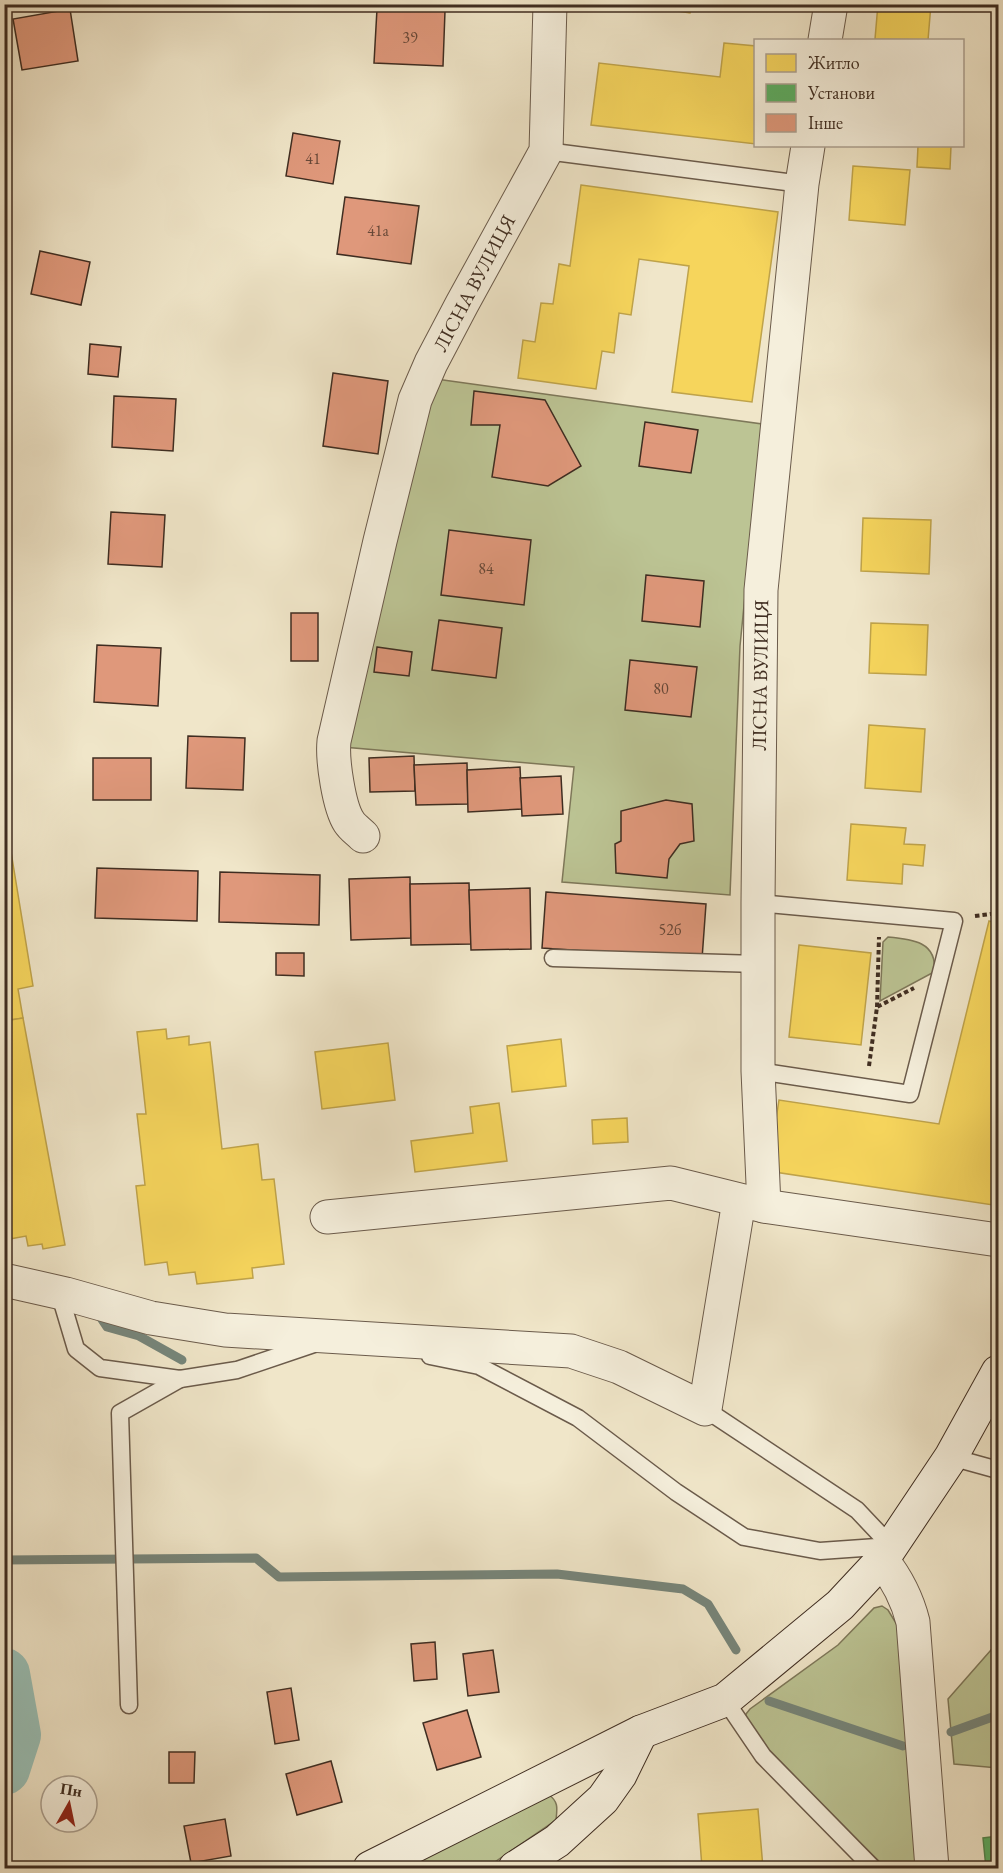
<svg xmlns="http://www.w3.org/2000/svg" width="1003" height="1873" font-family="'EB Garamond',serif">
<rect width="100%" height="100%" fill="#f0e6c9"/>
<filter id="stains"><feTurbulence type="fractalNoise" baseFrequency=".00333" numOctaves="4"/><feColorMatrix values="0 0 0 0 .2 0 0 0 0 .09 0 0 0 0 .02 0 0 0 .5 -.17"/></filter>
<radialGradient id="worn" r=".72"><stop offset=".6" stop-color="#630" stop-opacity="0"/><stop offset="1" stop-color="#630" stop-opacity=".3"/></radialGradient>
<g fill="#bcc494" stroke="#7e785a" stroke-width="1.5">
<path d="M436,379L762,424L740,646L730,895L562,882L574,767L343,747Z"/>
<path d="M888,937C912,939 938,942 934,972L880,1001L883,942Z"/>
<path d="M882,1606L888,1610L899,1628L920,1868H886L767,1754L746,1720V1714L750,1709L838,1645L874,1608Z"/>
<path d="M998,1642V1768L954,1764L948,1699Z"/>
<path d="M549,1795C559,1802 557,1809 556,1820L486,1868H400Z"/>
</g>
<g fill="#f6d55c" stroke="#bfa34a" stroke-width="1.5">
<path d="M630,4H692L690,13Z"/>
<path d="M878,4H931L928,40L875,39Z"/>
<path d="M724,43L756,46V144L591,125L599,63L720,77Z"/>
<path d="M918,146H951L950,169L917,167Z"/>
<path d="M853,166L910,170L905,225L849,220Z"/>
<path d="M581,185L778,212L752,402L672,392L689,266L639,259L631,315L619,313L614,353L602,351L596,389L518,378L523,340L535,342L541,303L553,304L559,264L570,266Z"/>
<path d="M863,518L931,520L929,574L861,571Z"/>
<path d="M871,623L928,625L926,675L869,673Z"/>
<path d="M869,725L925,729L921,792L865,788Z"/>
<path d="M4,809L33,986L18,989L23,1018L4,1021Z"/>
<path d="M851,824L906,828L904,844L925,845L923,866L903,864L902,884L847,880Z"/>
<path d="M989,921L998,923V1185L993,1205L768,1171L779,1100L939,1124Z"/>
<path d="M799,945L871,953L861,1045L789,1037Z"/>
<path d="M23,1018L65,1245L43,1249L42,1244L28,1246L26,1236L4,1240V1021Z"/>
<path d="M166,1029L167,1039L189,1036V1045L210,1042L222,1149L258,1144L262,1180L274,1179L284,1264L252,1268L253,1278L197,1284L195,1272L169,1275L167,1262L145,1265L136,1186L145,1185L137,1114H146L137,1032Z"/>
<path d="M561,1039L566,1086L512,1092L507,1046Z"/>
<path d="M388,1043L395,1100L322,1109L315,1052Z"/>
<path d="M499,1103L507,1161L415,1172L411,1141L473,1133L470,1107Z"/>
<path d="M627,1118L628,1142L593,1144L592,1120Z"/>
<path d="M758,1809L763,1868H702L698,1814Z"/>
</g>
<path fill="#5aae61" stroke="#52874e" stroke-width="1.5" d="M998,1836V1868H986L983,1838Z"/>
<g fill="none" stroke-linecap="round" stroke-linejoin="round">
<g stroke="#76857a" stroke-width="9">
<path d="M97,1312L107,1327L139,1336L182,1360"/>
<path d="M4,1560L256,1558L279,1577L557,1574L683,1589L708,1604L736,1650"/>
<path d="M769,1701L903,1746"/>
<path d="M951,1732L998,1715"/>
</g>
<path stroke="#9ac0b6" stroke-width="52" d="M4,1674L15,1735L4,1769"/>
</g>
<g fill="#df987b" stroke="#3f2d21" stroke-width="1.5">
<path d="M70,9L78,61L22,70L13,19Z"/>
<path d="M377,9L445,11L443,66L374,63Z"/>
<path d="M293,133L340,141L333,184L286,176Z"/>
<path d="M345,197L419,206L411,264L337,254Z"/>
<path d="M40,251L90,262L81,305L31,294Z"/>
<path d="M90,344L121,347L118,377L88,374Z"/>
<path d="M333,373L388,381L378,454L323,446Z"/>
<path d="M474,391L545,400L581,466L548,486L492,477L500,425H471Z"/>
<path d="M114,396L176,399L173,451L112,447Z"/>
<path d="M645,422L698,430L691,473L639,466Z"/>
<path d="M111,512L165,515L162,567L108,564Z"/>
<path d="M449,530L531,540L524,605L441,595Z"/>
<path d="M646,575L704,581L700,627L642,621Z"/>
<rect x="291" y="613" width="27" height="48"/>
<path d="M439,620L502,628L496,678L432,670Z"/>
<path d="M97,645L161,648L158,706L94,702Z"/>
<path d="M377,647L412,652L409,676L374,672Z"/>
<path d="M630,660L697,667L691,717L625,710Z"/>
<path d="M188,736L245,738L243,790L186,788Z"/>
<path d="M414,756L415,791L370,792L369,758Z"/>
<rect x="93" y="758" width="58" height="42"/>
<path d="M467,763L468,804L416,805L414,765Z"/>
<path d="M520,767L522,809L468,812L467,770Z"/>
<path d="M561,776L563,814L522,816L520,778Z"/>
<path d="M666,800L692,804L694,841L680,844L669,859L667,878L616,873L615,844L621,841V811Z"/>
<path d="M97,868L198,871L197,921L95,918Z"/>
<path d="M220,872L320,875L319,925L219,922Z"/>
<path d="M410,877L411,938L351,940L349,879Z"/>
<path d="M469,883L471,944L411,945L410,884Z"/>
<path d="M530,888L531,949L471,950L469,890Z"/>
<path d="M546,892L706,904L702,959L542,948Z"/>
<path d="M276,953H304V976L276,975Z"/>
<path d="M435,1642L437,1679L414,1681L411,1644Z"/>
<path d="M493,1650L499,1692L468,1696L463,1654Z"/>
<path d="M291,1688L299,1740L275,1744L267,1692Z"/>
<path d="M467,1710L481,1757L437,1770L423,1723Z"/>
<path d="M169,1752H195L194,1783H169Z"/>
<path d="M331,1761L342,1802L297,1815L286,1774Z"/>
<path d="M225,1819L231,1856L191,1863L184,1826Z"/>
</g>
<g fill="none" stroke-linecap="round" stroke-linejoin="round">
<g stroke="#6b5b4b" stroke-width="19">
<g id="lane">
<path d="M546,151L802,184"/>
<path d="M758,903L954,921L910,1094L758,1071"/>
<path d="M553,958L758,964"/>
<path d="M59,1292L76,1349L100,1368L180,1379L237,1370L314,1344"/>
<path d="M430,1356L479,1366L578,1418L676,1492L744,1537L820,1551L891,1546"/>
<path d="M705,1409L857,1510L891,1546"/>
<path d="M951,1457L998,1470"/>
<path d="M725,1700L763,1756L873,1868"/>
<path d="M129,1705L120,1413L180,1379"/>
</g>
</g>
<g stroke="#6b5b4b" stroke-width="35">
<g id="street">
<path d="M825,40L831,4"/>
<path d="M363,836C359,832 352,827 349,822C339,807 332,760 334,741L380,541L415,400L431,363L462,304L546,151L550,4"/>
<path d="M764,1206L758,1071V903L761,590L802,184L808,146"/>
<path d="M327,1217L671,1183L764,1206L998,1240"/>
<path d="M4,1280L66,1294L151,1318L225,1330L571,1351L619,1367L705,1409L739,1201"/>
<path d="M882,1560C897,1579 907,1598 913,1622L932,1868"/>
</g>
</g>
<g stroke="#3f2d21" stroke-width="35">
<g id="secondary">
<path d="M370,1868L641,1732L725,1700L840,1605L882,1560L951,1457L998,1372"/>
<path d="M515,1868L557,1841L603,1799L620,1775L641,1732"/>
</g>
</g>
<g stroke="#3f2d21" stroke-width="4" stroke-dasharray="4.5 3" stroke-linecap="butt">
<path d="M975,916L990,914H998"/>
<path d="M877,1007L879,937"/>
<path d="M869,1066L877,1007L914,988"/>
</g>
<use href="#lane" stroke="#f5efdc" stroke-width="16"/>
<use href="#street" stroke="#f5efdc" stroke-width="33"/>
<use href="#secondary" stroke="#f5efdc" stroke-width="33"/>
</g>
<g text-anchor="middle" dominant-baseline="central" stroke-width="6" stroke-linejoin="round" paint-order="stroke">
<g font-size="16" fill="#674838">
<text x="410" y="37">39</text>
<text x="313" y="158">41</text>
<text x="378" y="230">41а</text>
<text x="486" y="568">84</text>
<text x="661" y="688">80</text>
<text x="670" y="929">52б</text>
</g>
<g font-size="20" fill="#3f2d21" stroke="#f5efdc">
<text transform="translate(474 283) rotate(-62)">ЛІСНА ВУЛИЦЯ</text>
<text transform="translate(760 675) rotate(-89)">ЛІСНА ВУЛИЦЯ</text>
</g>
</g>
<rect width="1003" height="1873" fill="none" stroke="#f0e6c9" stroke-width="24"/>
<rect x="6" y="6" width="991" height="1861" fill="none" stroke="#3f2d21" stroke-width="3"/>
<rect x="12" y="12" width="979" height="1849" fill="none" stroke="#3f2d21" stroke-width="1.5"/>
<rect x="754" y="39" width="210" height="108" fill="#f5efdc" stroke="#aca191" stroke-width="1.5"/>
<rect x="766" y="54" width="30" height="18" fill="#f6d55c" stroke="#aca191" stroke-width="1.5"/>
<text x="808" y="69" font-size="18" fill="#3f2d21">Житло</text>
<rect x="766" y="84" width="30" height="18" fill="#5aae61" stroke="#aca191" stroke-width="1.5"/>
<text x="808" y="99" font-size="18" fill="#3f2d21">Установи</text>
<rect x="766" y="114" width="30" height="18" fill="#df987b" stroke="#aca191" stroke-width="1.5"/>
<text x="808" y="129" font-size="18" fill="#3f2d21">Інше</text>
<g transform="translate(69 1804) rotate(9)"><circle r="28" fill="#f5efdc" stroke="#aca191" stroke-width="1.5"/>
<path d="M0-4.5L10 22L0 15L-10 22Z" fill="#8f2418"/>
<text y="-9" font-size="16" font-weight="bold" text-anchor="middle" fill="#3f2d21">Пн</text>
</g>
<rect width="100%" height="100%" filter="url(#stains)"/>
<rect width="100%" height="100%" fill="url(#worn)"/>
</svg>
